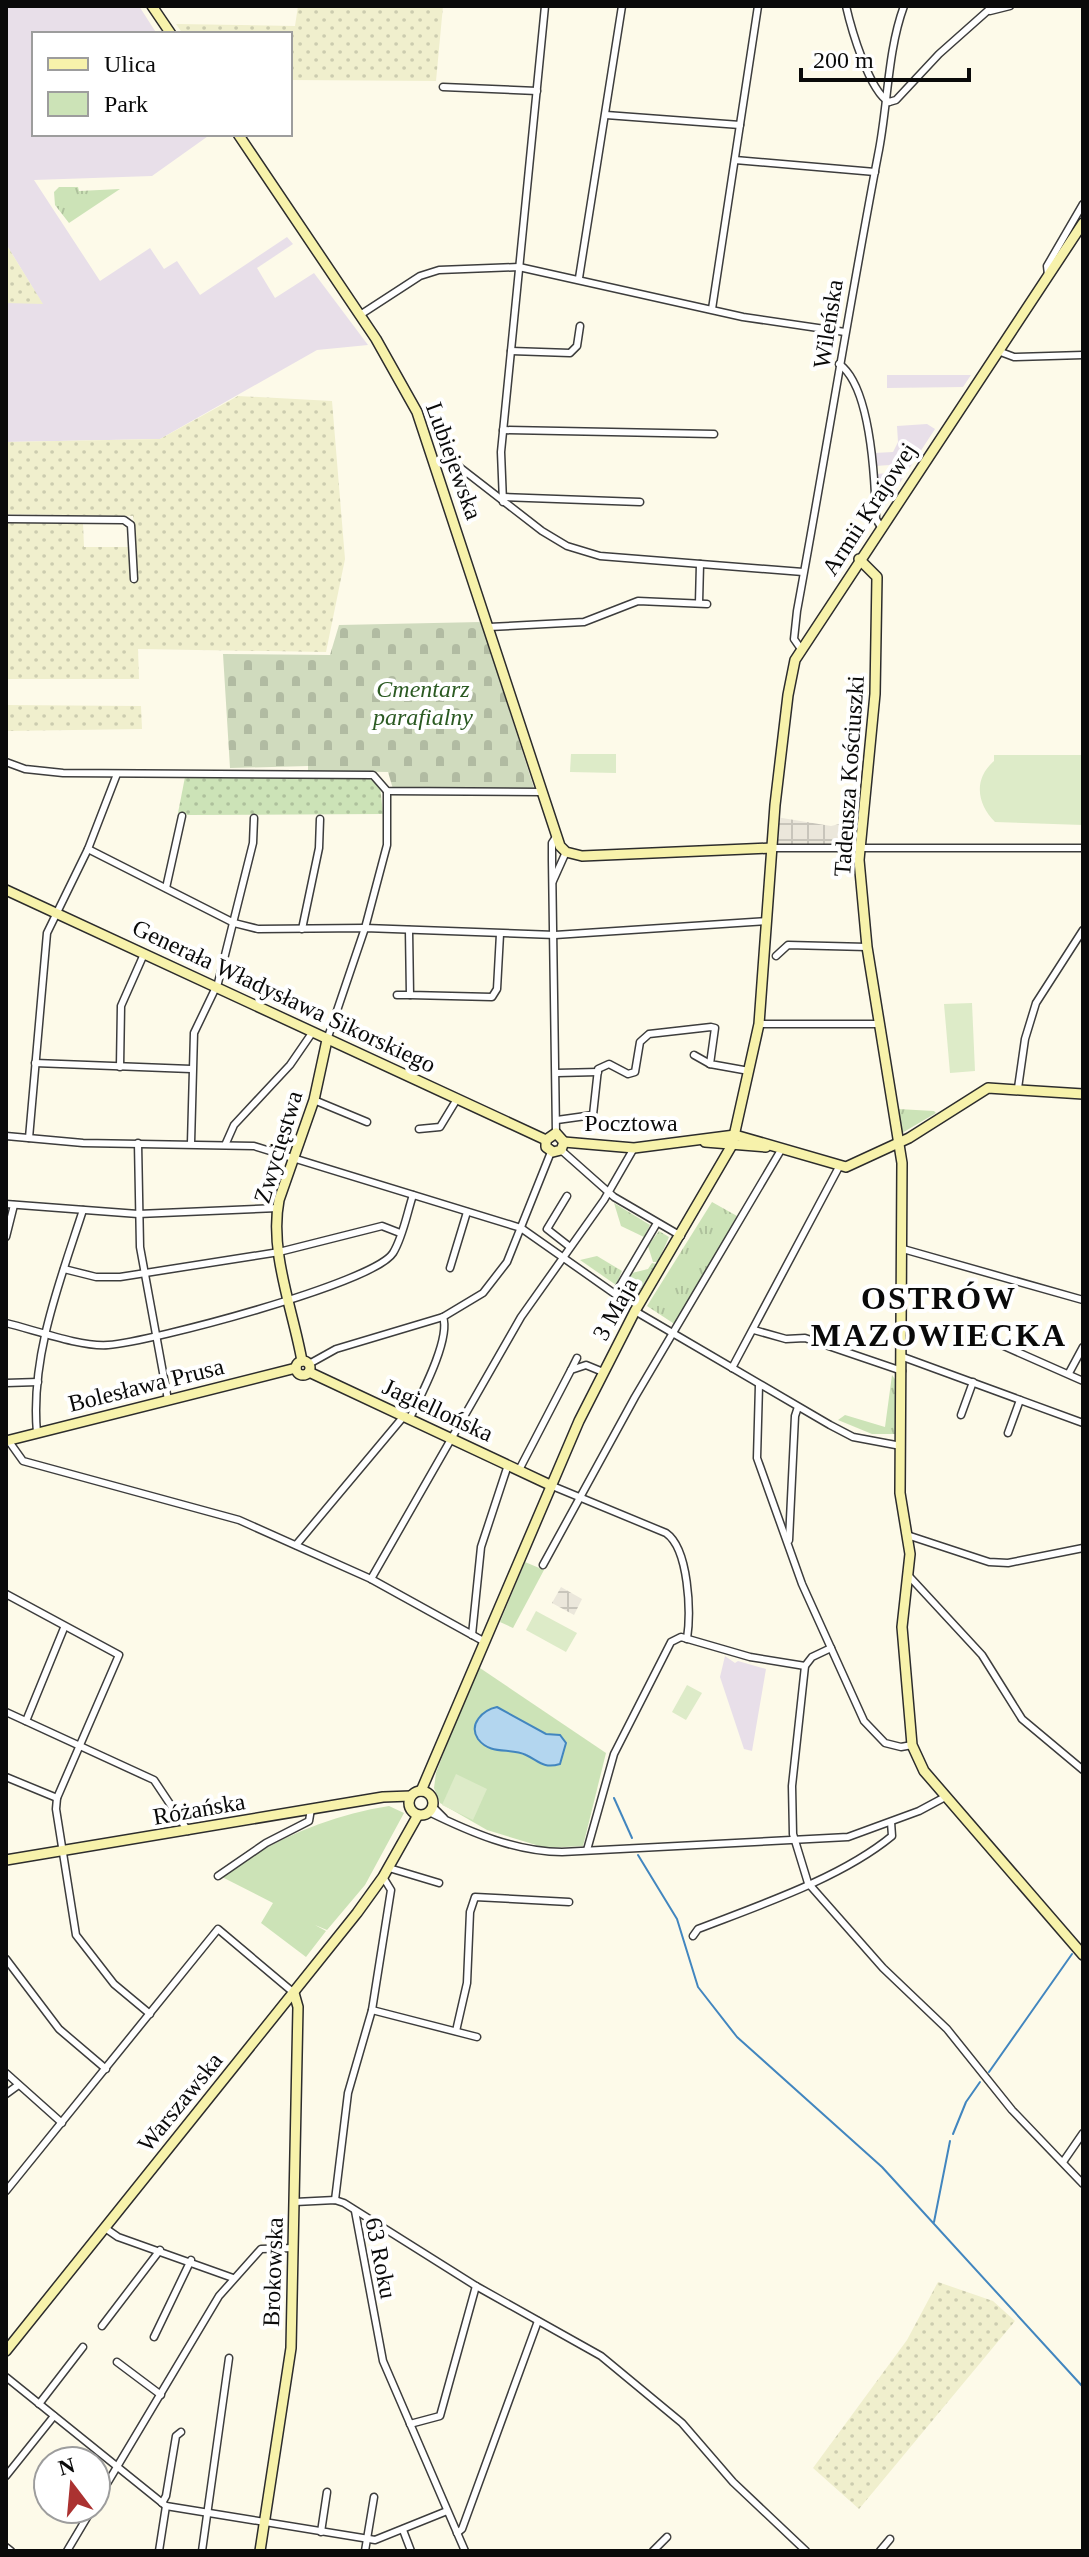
<svg xmlns="http://www.w3.org/2000/svg" width="1089" height="2557" font-family="Georgia,serif">
<defs>
<pattern id="farmland-dots" width="8" height="8" patternUnits="userSpaceOnUse" patternTransform="scale(2)"><rect width="8" height="8" fill="#f0efcd"/><path d="M2 2h.1M6 6h.1" fill="none" stroke="#ccccaf" stroke-width="1.8" stroke-linecap="round"/></pattern>
<pattern id="grass-tufts" width="24" height="20" patternUnits="userSpaceOnUse" patternTransform="scale(2)"><rect width="24" height="20" fill="#cce3b7"/><path d="M3 7l-1-3M5 7V3M7 7l1-3M15 17l-1-3M17 17v-4M19 17l1-3" fill="none" stroke="#aec19c"/></pattern>
<pattern id="cemetery-stones" width="16" height="16" patternUnits="userSpaceOnUse" patternTransform="scale(2)"><rect width="16" height="16" fill="#d0dbbe"/><path d="M2 7V4a2 2 0 0 1 4 0v3zM10 15v-3a2 2 0 0 1 4 0v3z" fill="#b1bba2"/></pattern>
<pattern id="garden-dots" width="8" height="8" patternUnits="userSpaceOnUse" patternTransform="scale(2)"><rect width="8" height="8" fill="#cce3b7"/><path d="M2 2h.1M6 6h.1" fill="none" stroke="#aec19c" stroke-width="1.8" stroke-linecap="round"/></pattern>
<pattern id="plaza-grid" width="8" height="8" patternUnits="userSpaceOnUse" patternTransform="scale(2)"><rect width="8" height="8" fill="#ebe7db"/><path d="M0 4h8M4 0v8" fill="none" stroke="#c8c5bb"/></pattern>
</defs>
<rect width="100%" height="100%" fill="#fdfae9"/>
<g fill="#e8dfe9">
<path d="M6,6H139L157,34H34V134H211L152,176L34,180L100,281L150,248L164,269L177,261L200,295L287,237L293,244L257,268L275,298L314,273L368,345L317,350L160,439L6,442V303H42L6,244Z"/>
<path d="M887,375H971L963,387L887,388Z"/>
<path d="M927,424L935,429L882,510L878,509L876,474L890,473V465L875,466L874,453L893,452L898,442L897,426Z"/>
<path d="M725,1656L735,1663L738,1661L766,1669L752,1751L744,1749L720,1677Z"/>
</g>
<g fill="url(#farmland-dots)">
<path d="M298,6H443L436,81L290,80V34H183L176,24L295,26Z"/>
<path d="M6,244L43,304L6,303Z"/>
<path d="M238,396L332,401L345,559L326,652L138,649L139,679H6V523H83L84,547H136L133,516L6,514V442L160,439Z"/>
<path d="M6,705L141,706L142,729L6,731Z"/>
<path d="M938,2282L993,2301L1015,2321L859,2509L813,2468L907,2340Z"/>
</g>
<g fill="url(#grass-tufts)">
<path d="M59,187H78L79,191L120,189L69,223L55,205L54,192Z"/>
<path d="M898,1109L934,1111L936,1113L902,1133Z"/>
<path d="M712,1202L737,1216L676,1325L647,1306Z"/>
<path d="M614,1203L650,1225L644,1237L621,1226Z"/>
<path d="M659,1231L669,1237L658,1262H653L648,1246Z"/>
<path d="M597,1256L622,1271L616,1285L580,1260Z"/>
<path d="M652,1263L657,1264L634,1299L623,1292L632,1273L648,1269Z"/>
<path d="M892,1375L897,1382L895,1434H872L838,1420L845,1415L885,1427Z"/>
</g>
<path fill="url(#cemetery-stones)" d="M481,622L534,788L531,790L393,789L388,772L308,771V766L230,768L223,654L330,655L339,625Z"/>
<g fill="#cce3b7">
<path d="M525,1562L544,1570L513,1628L500,1622Z"/>
<path d="M477,1666L606,1753L583,1846L546,1848L487,1830L440,1803L434,1788L436,1773Z"/>
<path d="M389,1806L404,1813L365,1885L327,1930L315,1925L326,1931L306,1957L261,1923L273,1903L222,1877C273,1839 327,1816 389,1806Z"/>
</g>
<path fill="url(#garden-dots)" d="M185,777L369,778L380,786L383,814L188,815L178,813Z"/>
<g fill="#ddebc8">
<path d="M571,754H616V773L570,772Z"/>
<path d="M994,755H1083V825L995,822C977,804 973,779 994,761Z"/>
<path d="M972,1003L975,1071L950,1073L944,1004Z"/>
<path d="M536,1611L577,1633L566,1652L526,1630Z"/>
<path d="M687,1685L702,1693L686,1720L672,1712Z"/>
<path d="M456,1774L487,1789L473,1820L442,1805Z"/>
</g>
<g fill="url(#plaza-grid)">
<path d="M776,817L831,826L860,819L858,847L776,845Z"/>
<path d="M561,1587L582,1599L574,1615L552,1603Z"/>
</g>
<path fill="#b3d6ef" stroke="#4286bf" stroke-width="2" d="M497,1707L546,1734L560,1735L566,1743L560,1764C543,1769 539,1761 526,1755C510,1747 491,1756 478,1739C468,1724 483,1710 497,1707Z"/>
<g fill="none" stroke-linecap="round" stroke-linejoin="round">
<g stroke="#4286bf" stroke-width="2">
<path d="M614,1798L632,1838"/>
<path d="M638,1855L677,1919L698,1987L737,2037L882,2167L1083,2387"/>
<path d="M989,2072L1072,1954"/>
<path d="M953,2134L966,2102L980,2082"/>
<path d="M934,2222L950,2141"/>
</g>
<g stroke="#3d3d3d" stroke-width="9">
<g id="street">
<path d="M846,6C851,28 869,91 889,102"/>
<path d="M990,11L1010,6"/>
<path d="M443,87L537,91"/>
<path d="M889,102L896,100L939,54L993,6"/>
<path d="M606,115L740,125"/>
<path d="M735,160L875,172"/>
<path d="M1048,275L1047,266L1083,204"/>
<path d="M579,278L622,6"/>
<path d="M712,309L758,6"/>
<path d="M360,315L420,276L439,270L519,267L743,317L845,332"/>
<path d="M511,351L570,353L577,346L580,326"/>
<path d="M998,351L1014,357L1083,355"/>
<path d="M839,364C871,386 875,482 876,519L881,527"/>
<path d="M503,430L714,434"/>
<path d="M435,461L453,462L542,531L567,546L600,556L803,572"/>
<path d="M503,497L640,502"/>
<path d="M503,502L501,452L545,6"/>
<path d="M6,519L124,520L131,525L134,579"/>
<path d="M699,603L700,564"/>
<path d="M489,627L584,622L638,601L707,604"/>
<path d="M801,649L794,639L797,611C825,459 849,307 878,155C888,107 887,52 904,6"/>
<path d="M6,762L25,769L63,773L373,775L387,791L542,792"/>
<path d="M556,837L552,843V860L556,1133"/>
<path d="M772,848H1083"/>
<path d="M88,849L234,923L258,929L365,928L555,935L767,921"/>
<path d="M553,881L566,852"/>
<path d="M166,888L182,816"/>
<path d="M302,929L319,848L320,819"/>
<path d="M409,930L410,995L492,997L497,989L500,934"/>
<path d="M776,956L788,945L867,947"/>
<path d="M397,995H410"/>
<path d="M759,1024H878"/>
<path d="M327,1040L365,928L387,845V791"/>
<path d="M694,1055L710,1064"/>
<path d="M35,1063L191,1069"/>
<path d="M120,1067L121,1006L144,954"/>
<path d="M557,1073L598,1072"/>
<path d="M1018,1088L1025,1039L1036,1003L1083,930"/>
<path d="M314,1100L367,1122"/>
<path d="M557,1120L593,1115L598,1069L609,1064L628,1074L635,1072L640,1042L649,1034L711,1027L715,1028L710,1064L749,1071"/>
<path d="M419,1129L440,1127L457,1099"/>
<path d="M6,1136L83,1143L254,1146L521,1228L615,1294L657,1223"/>
<path d="M29,1138L47,933L88,849L117,774"/>
<path d="M138,1143L140,1247L168,1400"/>
<path d="M191,1143L194,1033L218,983L253,843L254,818"/>
<path d="M226,1143L234,1125L290,1065L312,1033"/>
<path d="M561,1150L614,1197L681,1236"/>
<path d="M567,1196L547,1229L570,1247"/>
<path d="M6,1204L138,1214L278,1208"/>
<path d="M6,1237L14,1205"/>
<path d="M903,1249L1083,1300"/>
<path d="M450,1268L467,1212"/>
<path d="M64,1269L96,1277H120L279,1252L382,1226L400,1233"/>
<path d="M635,1311L830,1425L853,1437L901,1446"/>
<path d="M6,1323C35,1330 80,1347 108,1345C150,1342 374,1283 393,1253C403,1237 407,1213 413,1195"/>
<path d="M754,1330L786,1339L805,1338L902,1371"/>
<path d="M988,1339L1083,1381"/>
<path d="M903,1357L1083,1423"/>
<path d="M309,1364L336,1349L443,1317L483,1293L507,1262L551,1152"/>
<path d="M732,1368L839,1167"/>
<path d="M571,1370L577,1358"/>
<path d="M1069,1373L1083,1347"/>
<path d="M6,1383L38,1382"/>
<path d="M759,1385L757,1458L802,1584L864,1721L885,1743L901,1747L912,1745"/>
<path d="M961,1415L973,1382"/>
<path d="M410,1418C420,1397 451,1339 443,1317"/>
<path d="M37,1433C30,1357 60,1281 83,1210"/>
<path d="M1008,1433L1020,1400"/>
<path d="M8,1440L23,1461L239,1520L371,1579L485,1642"/>
<path d="M519,1470L571,1370L586,1365L603,1372"/>
<path d="M550,1485L666,1533C689,1549 691,1612 687,1639"/>
<path d="M907,1535L989,1562L1008,1563L1083,1548"/>
<path d="M789,1540L795,1416L798,1407"/>
<path d="M296,1545L404,1416"/>
<path d="M543,1565L635,1397L781,1150"/>
<path d="M908,1575L982,1655L1022,1719L1083,1770"/>
<path d="M371,1579L521,1317L604,1200L634,1148"/>
<path d="M6,1594L119,1655L57,1798L56,1809L76,1935L114,1984L150,2014"/>
<path d="M472,1635L481,1547L508,1465"/>
<path d="M831,1648L812,1657L805,1666L792,1786L793,1834L808,1883L883,1968L947,2029L1012,2110L1083,2184"/>
<path d="M6,1712L154,1780L188,1831"/>
<path d="M26,1721L64,1628"/>
<path d="M6,1777L57,1798"/>
<path d="M433,1807L444,1818"/>
<path d="M429,1812C470,1832 516,1852 562,1852L848,1837L919,1811L947,1796"/>
<path d="M587,1850L614,1754L671,1642L681,1637L750,1657L805,1666"/>
<path d="M389,1868L439,1883"/>
<path d="M218,1876L266,1843L309,1821L311,1809"/>
<path d="M693,1936L698,1929C760,1905 841,1878 892,1836L891,1822"/>
<path d="M6,1959L59,2029L106,2069"/>
<path d="M372,2010L477,2037"/>
<path d="M456,2031L467,1983L470,1912L475,1897L569,1902"/>
<path d="M6,2073L62,2123"/>
<path d="M6,2094L17,2086"/>
<path d="M1063,2162L1083,2133"/>
<path d="M6,2191L218,1929L294,1993"/>
<path d="M335,2200L348,2093L372,2010L391,1890L383,1877"/>
<path d="M295,2202L335,2200L344,2203L476,2286L601,2356L682,2423L733,2482L806,2551"/>
<path d="M355,2211L383,2361L465,2551"/>
<path d="M105,2228L118,2237L233,2278"/>
<path d="M102,2326L160,2250"/>
<path d="M154,2337L191,2260"/>
<path d="M117,2362L161,2395"/>
<path d="M6,2377L166,2506L375,2540L447,2511"/>
<path d="M39,2404L83,2347"/>
<path d="M410,2424L440,2416L476,2286"/>
<path d="M6,2476L54,2416"/>
<path d="M96,2502L219,2296L261,2249L294,2248"/>
<path d="M162,2503L166,2496L176,2436L181,2432"/>
<path d="M403,2530L411,2551"/>
<path d="M321,2532L327,2492"/>
<path d="M457,2533L462,2529L538,2321"/>
<path d="M6,2547L11,2551"/>
<path d="M67,2551L92,2509"/>
<path d="M159,2551L166,2506"/>
<path d="M202,2551L229,2358"/>
<path d="M365,2551L374,2497"/>
<path d="M653,2551L667,2537"/>
<path d="M880,2551L890,2539"/>
</g>
</g>
<g stroke="#2c2c2c" stroke-width="12">
<g id="secondary">
<path d="M152,6L171,34"/>
<path d="M238,134L376,339L417,412L560,846L566,852L582,856L772,848"/>
<path d="M859,559L877,577L875,694L859,860L867,947L902,1163L900,1493L910,1554L902,1627L912,1745L924,1771L1083,1955"/>
<path d="M6,890L546,1140"/>
<path d="M546,1140V1147L553,1152L561,1150L564,1142"/>
<path d="M546,1140L556,1133L564,1142"/>
<path d="M564,1142L634,1148L735,1135L846,1167L909,1138L988,1088L1083,1094"/>
<path d="M705,1142L766,1147"/>
<path d="M302,1361C293,1310 269,1252 279,1200L314,1100L327,1040"/>
<circle cx="303" cy="1368" r="7"/>
<path d="M309,1372L550,1485"/>
<path d="M6,1441L296,1368"/>
<circle cx="421" cy="1803" r="12"/>
<path d="M421,1791L579,1421L635,1311L732,1145L759,1024L775,805L788,695L795,660L1083,223"/>
<path d="M6,1860L383,1797L411,1796"/>
<path d="M6,2351L357,1913L383,1877L418,1815"/>
<path d="M260,2551L291,2348L298,2007L294,1993"/>
</g>
</g>
<use href="#street" stroke="#fff" stroke-width="6"/>
<use href="#secondary" stroke="#f7f2ab" stroke-width="9"/>
</g>
<g text-anchor="middle" dominant-baseline="central" stroke-width="8" stroke-linejoin="round" paint-order="stroke">
<g font-size="24" fill="#0a0a0a" stroke="#fff">
<text transform="translate(828 324) rotate(-81)">Wileńska</text>
<text transform="translate(454 461) rotate(70)">Lubiejewska</text>
<text transform="translate(869 509) rotate(-57)">Armii Krajowej</text>
<text transform="translate(849 776) rotate(-86)">Tadeusza Kościuszki</text>
<text transform="translate(284 996) rotate(25)">Generała Władysława Sikorskiego</text>
<text x="631" y="1123">Pocztowa</text>
<text transform="translate(278 1147) rotate(-73)">Zwycięstwa</text>
<text transform="translate(615 1309) rotate(-61)">3 Maja</text>
<text transform="translate(146 1385) rotate(-14)">Bolesława Prusa</text>
<text transform="translate(438 1410) rotate(25)">Jagiellońska</text>
<text transform="translate(199 1809) rotate(-10)">Różańska</text>
<text transform="translate(180 2102) rotate(-51)">Warszawska</text>
<text transform="translate(381 2258) rotate(79)">63 Roku</text>
<text transform="translate(273 2272) rotate(-88)">Brokowska</text>
</g>
<g font-size="24" font-style="italic" fill="#2b5a22" stroke="#fff">
<text x="423" y="689">Cmentarz<tspan x="423" dy="28">parafialny</tspan></text>
</g>
<g font-size="32" font-weight="bold" letter-spacing="2" fill="#0a0a0a" stroke="#fff">
<text x="939" y="1298">OSTRÓW<tspan x="939" dy="37">MAZOWIECKA</tspan></text>
</g>
</g>
<rect width="1089" height="2557" fill="none" stroke="#0a0a0a" stroke-width="16"/>
<rect x="32" y="32" width="260" height="104" fill="#ffffff" stroke="#9d9d9d" stroke-width="2"/>
<rect x="48" y="58" width="40" height="12" fill="#f7f2ab" stroke="#9d9d9d" stroke-width="2"/>
<text x="104" y="72" font-size="24" fill="#0a0a0a">Ulica</text>
<rect x="48" y="92" width="40" height="24" fill="#cce3b7" stroke="#9d9d9d" stroke-width="2"/>
<text x="104" y="112" font-size="24" fill="#0a0a0a">Park</text>
<g transform="translate(72 2485) rotate(344)"><circle r="38" fill="#ffffff" stroke="#9d9d9d" stroke-width="2"/>
<path d="M0-6L14 30L0 20L-14 30Z" fill="#ab3231"/>
<text y="-12" font-size="22" font-weight="bold" text-anchor="middle" fill="#0a0a0a">N</text>
</g>
<path d="M801 68v12h168v-12" fill="none" stroke="#0a0a0a" stroke-width="4"/>
<text x="813" y="68" font-size="24" fill="#0a0a0a" stroke="#ffffff" stroke-width="6" paint-order="stroke">200 m</text>
</svg>
